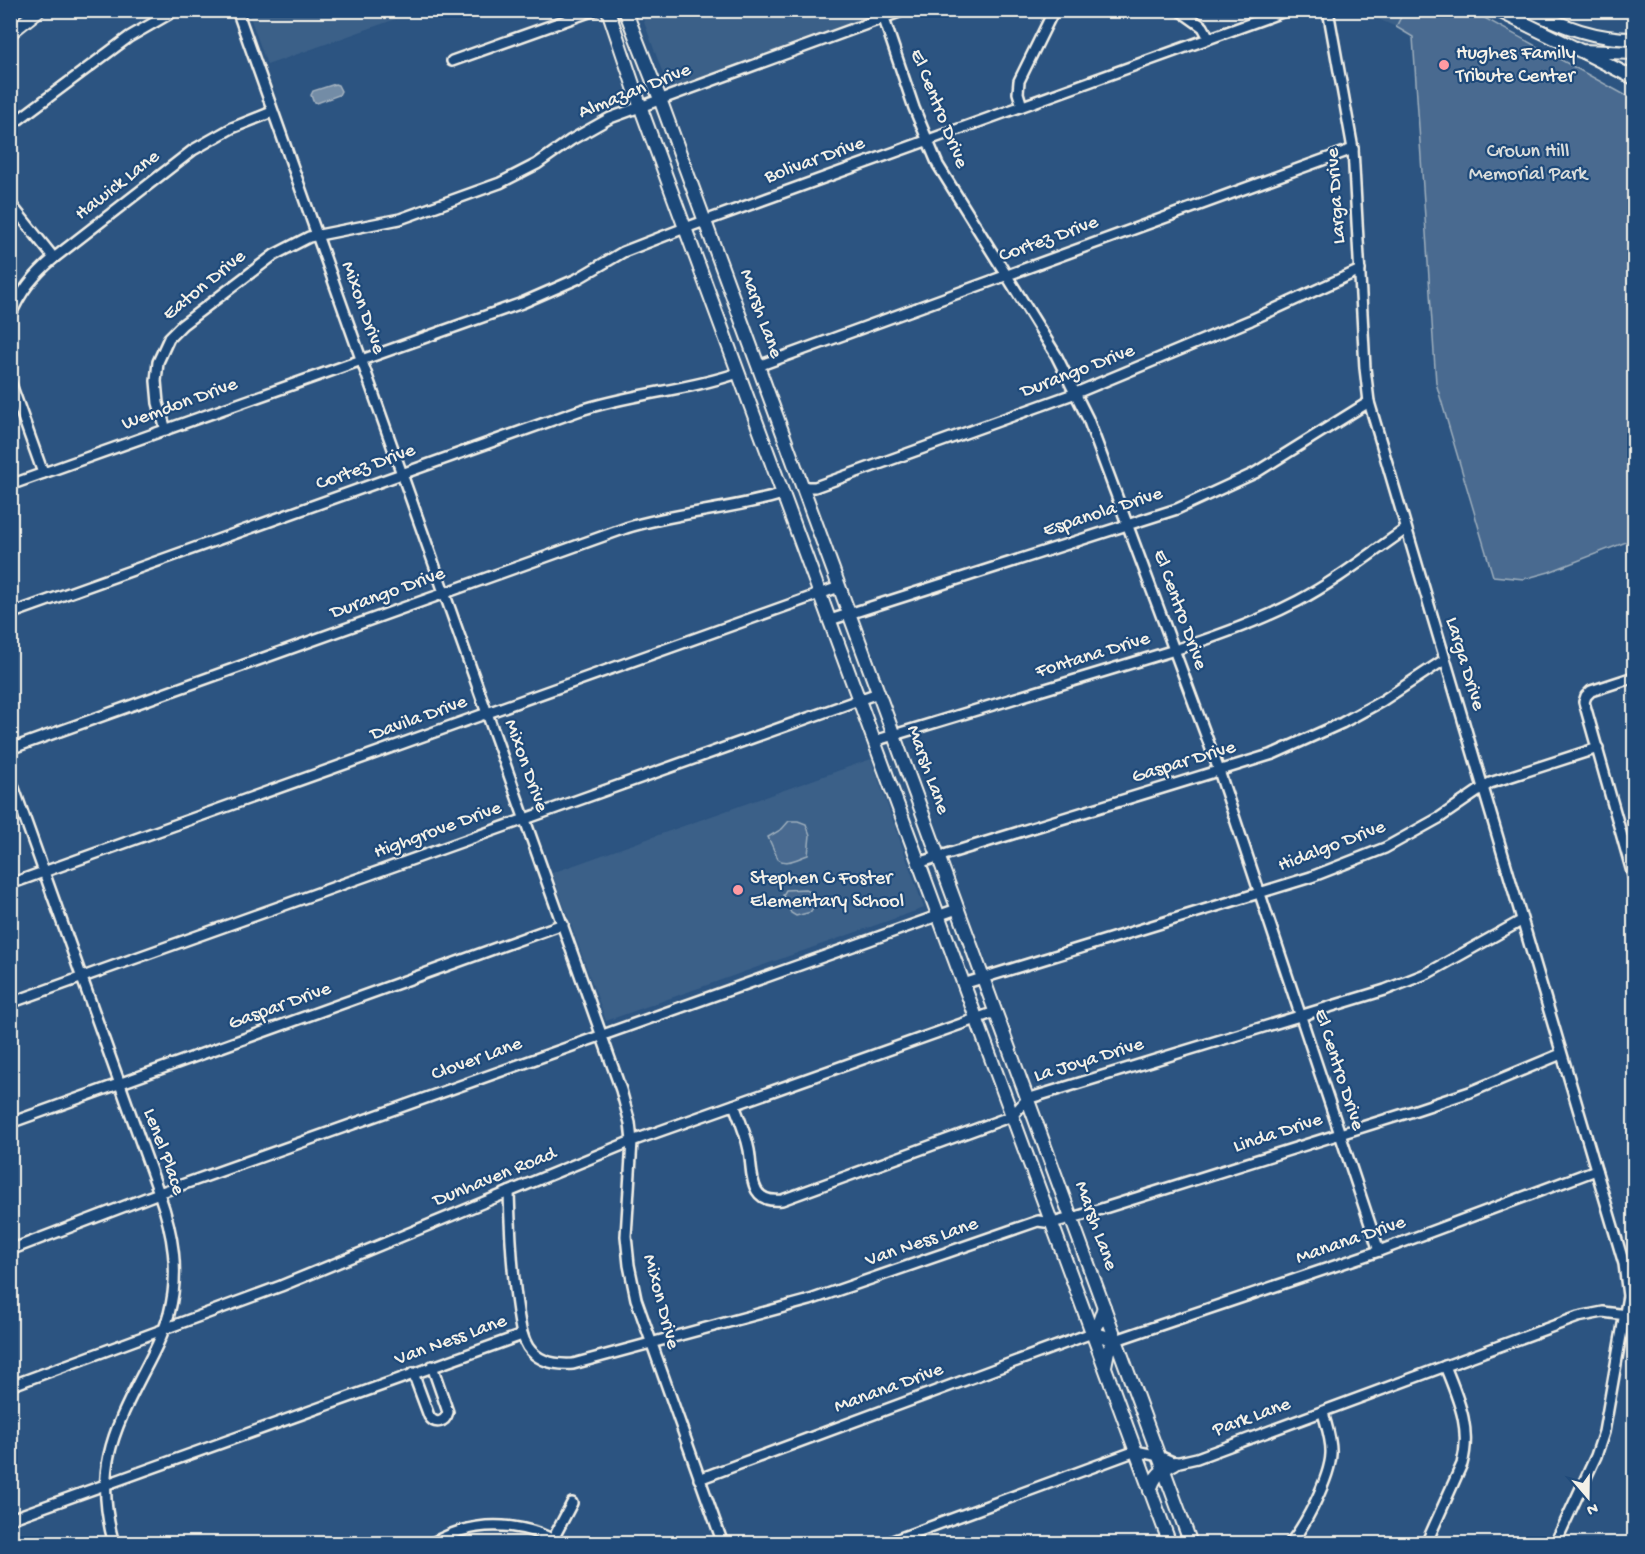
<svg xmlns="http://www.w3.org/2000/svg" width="1645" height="1554" font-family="'Gochi Hand',sans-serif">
<rect width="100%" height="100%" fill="#2c5481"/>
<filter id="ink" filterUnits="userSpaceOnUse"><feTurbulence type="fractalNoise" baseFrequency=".0167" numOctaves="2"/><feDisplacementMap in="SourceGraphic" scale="12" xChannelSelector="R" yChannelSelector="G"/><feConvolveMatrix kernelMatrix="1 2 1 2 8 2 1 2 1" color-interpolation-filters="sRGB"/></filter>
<g filter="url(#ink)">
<g fill="#3b6088">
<path d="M248,11V10L418,11L267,65Z"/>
<path d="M868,11L870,17L669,90L640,11Z"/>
<path d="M1361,11H1404L1396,27Z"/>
<path d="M871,759L924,908L606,1021L552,873Z"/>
</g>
<g fill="#496b90" stroke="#9eaebc" stroke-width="1.5">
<path d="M1404,11H1472L1634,100V539L1549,572L1524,579L1493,576L1436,383L1413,37L1396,27Z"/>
<path d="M1567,33L1605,43L1634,45V49H1598L1567,40L1564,38Z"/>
<path d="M789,821H798L806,824L810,835L808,855C798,858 786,866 778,859L768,837L782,829Z"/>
<path d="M805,889L812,893L815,903L811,912L796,916L791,913L783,895L786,890Z"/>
</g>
<path fill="#738ca6" stroke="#a7b4c0" stroke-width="1.5" d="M335,84L338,85L341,91L339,95L317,103L313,101L311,95L313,91Z"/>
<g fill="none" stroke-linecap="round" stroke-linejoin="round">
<g stroke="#f4f1e8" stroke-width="14">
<g id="minor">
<path d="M237,10L621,1090L630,1123L632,1141L626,1236L629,1265L636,1299L723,1544"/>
<path d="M881,10L914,108L938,165L1056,355L1088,419L1217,765L1379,1251"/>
<path d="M1179,10L1203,27L1209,38"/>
<path d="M1328,10L1353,149L1365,368L1369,402L1624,1264L1628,1296L1604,1432L1596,1456L1555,1544"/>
<path d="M452,61L595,10"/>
<path d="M1022,106L1018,93L1019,81L1054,10"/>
<path d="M10,126L129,37L176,10"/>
<path d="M10,203L54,258"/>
<path d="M10,317C20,292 33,276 54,258L193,150L232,128L272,112"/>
<path d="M758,366L1353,149"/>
<path d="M10,381L43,473"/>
<path d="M166,430L158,403L156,381L158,362L169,338L182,325L274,255L309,237L400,219L500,183L537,164L571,140L610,118L905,10"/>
<path d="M10,485L522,303L577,279L623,252L677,231L1288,10"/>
<path d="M803,487H815L1076,393L1251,320L1360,270"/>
<path d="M10,614L578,411C631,393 686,391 738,373"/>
<path d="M830,620L1177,509L1255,473L1369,402"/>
<path d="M1634,677L1591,691L1586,696L1584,702L1634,879"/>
<path d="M874,741L1168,652C1213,638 1256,623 1298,601C1336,581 1370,554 1406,529"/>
<path d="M10,749L626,528C678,512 730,510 783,494"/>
<path d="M10,777L159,1193C173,1233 180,1272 169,1314C163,1335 153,1354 143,1373C111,1435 94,1473 114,1544"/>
<path d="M918,863L1273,754L1342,723L1382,701L1444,660"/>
<path d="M10,884L839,587"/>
<path d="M963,984L1311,877L1385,848L1439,818L1490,783L1598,748"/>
<path d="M10,1003L878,693"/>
<path d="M734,1105C740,1120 746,1134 749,1150C753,1173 748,1204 782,1200L1012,1116L1027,1099L1385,990L1428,973L1521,921"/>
<path d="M10,1123L563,924"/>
<path d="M509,1192C510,1232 512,1272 518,1312C520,1324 521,1336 528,1347C538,1362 556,1365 573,1364L810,1300L1038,1221L1052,1223L1079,1216L1410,1112L1470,1092L1561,1054"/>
<path d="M10,1250L159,1193L957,909"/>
<path d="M1116,1340L1379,1251L1596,1170"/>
<path d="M413,1373L429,1416C435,1425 445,1423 448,1412L432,1366"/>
<path d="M10,1386L281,1286L632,1141L995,1012"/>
<path d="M699,1479L1092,1333"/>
<path d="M10,1519L522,1335"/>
<path d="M553,1539L572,1503"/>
<path d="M429,1544C440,1540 449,1534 460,1531C491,1521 532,1525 560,1544"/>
<path d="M884,1544L1136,1451L1159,1456L1175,1463L1197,1458L1578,1317L1603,1312L1634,1316"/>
<path d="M1289,1544C1305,1527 1330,1477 1331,1454C1332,1440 1326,1425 1323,1412"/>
<path d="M1426,1544L1462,1464C1472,1428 1458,1399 1445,1366"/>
</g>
</g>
<g stroke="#f4f1e8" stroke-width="16">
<g id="major">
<path d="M608,10L643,114L1170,1544"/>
<path d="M625,10L660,99L1191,1544"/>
<path d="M1497,10L1581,51L1634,53"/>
<path d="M1529,10C1564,27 1596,39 1634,39"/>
<path d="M10,33L39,10"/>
<path d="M1585,53L1634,78"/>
<path d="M1104,1307L1099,1322L1092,1333L1116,1340L1108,1351L1105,1366"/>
<path d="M1150,1491C1154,1476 1161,1470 1175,1463"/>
</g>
</g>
<use href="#minor" stroke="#1f4a7a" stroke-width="9"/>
<use href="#major" stroke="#1f4a7a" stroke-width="12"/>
</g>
</g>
<g fill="#ff9aa2" stroke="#1f4a7a" stroke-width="2">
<circle cx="1444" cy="65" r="6"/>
<circle cx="738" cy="890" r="6"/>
</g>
<g text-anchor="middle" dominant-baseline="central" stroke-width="4.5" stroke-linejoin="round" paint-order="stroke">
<g font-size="20" fill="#f4f1e8" stroke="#1f4a7a" text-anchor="start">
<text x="1456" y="54">Hughes Family<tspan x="1456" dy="23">Tribute Center</tspan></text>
<text x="750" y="879">Stephen C Foster<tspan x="750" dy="23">Elementary School</tspan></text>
</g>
<g font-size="20" fill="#f4f1e8" stroke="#1f4a7a">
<text transform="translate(635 92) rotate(-22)">Almazan Drive</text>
<text transform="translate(938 109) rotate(68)">El Centro Drive</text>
<text transform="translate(815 161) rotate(-20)">Bolivar Drive</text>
<text transform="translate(118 186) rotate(-38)">Hawick Lane</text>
<text transform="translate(1337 196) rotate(-94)">Larga Drive</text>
<text transform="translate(1049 240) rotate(-20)">Cortez Drive</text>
<text transform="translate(205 286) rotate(-39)">Eaton Drive</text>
<text transform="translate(362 308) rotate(70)">Mixon Drive</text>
<text transform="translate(760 314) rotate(70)">Marsh Lane</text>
<text transform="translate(1078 372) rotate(-21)">Durango Drive</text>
<text transform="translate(180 405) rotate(-20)">Wemdon Drive</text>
<text transform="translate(366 468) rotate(-20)">Cortez Drive</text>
<text transform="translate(1103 513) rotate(-18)">Espanola Drive</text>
<text transform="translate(388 594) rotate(-20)">Durango Drive</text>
<text transform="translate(1179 610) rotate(70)">El Centro Drive</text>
<text transform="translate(1093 656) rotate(-17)">Fontana Drive</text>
<text transform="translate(1464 664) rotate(73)">Larga Drive</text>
<text transform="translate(419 719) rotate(-20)">Davila Drive</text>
<text transform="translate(1184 763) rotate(-17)">Gaspar Drive</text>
<text transform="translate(525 766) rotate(70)">Mixon Drive</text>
<text transform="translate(927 770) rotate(70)">Marsh Lane</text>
<text transform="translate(438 831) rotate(-20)">Highgrove Drive</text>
<text transform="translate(1332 847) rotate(-21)">Hidalgo Drive</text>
<text transform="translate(280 1007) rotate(-20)">Gaspar Drive</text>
<text transform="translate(477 1060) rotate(-20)">Clover Lane</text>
<text transform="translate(1089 1061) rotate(-17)">La Joya Drive</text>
<text transform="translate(1338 1070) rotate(72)">El Centro Drive</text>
<text transform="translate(1278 1134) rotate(-18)">Linda Drive</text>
<text transform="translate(163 1152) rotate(70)">Lenel Place</text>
<text transform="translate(495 1178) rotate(-22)">Dunhaven Road</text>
<text transform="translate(1095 1226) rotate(70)">Marsh Lane</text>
<text transform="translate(1351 1241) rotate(-19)">Manana Drive</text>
<text transform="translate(922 1243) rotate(-19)">Van Ness Lane</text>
<text transform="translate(660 1302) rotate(75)">Mixon Drive</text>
<text transform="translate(451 1341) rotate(-20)">Van Ness Lane</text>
<text transform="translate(889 1389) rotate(-20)">Manana Drive</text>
<text transform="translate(1252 1418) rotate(-20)">Park Lane</text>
</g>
<g font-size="20" fill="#dadddb" stroke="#1f4a7a">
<text x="1528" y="152">Crown Hill<tspan x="1528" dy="23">Memorial Park</tspan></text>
</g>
</g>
<rect width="1645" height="1554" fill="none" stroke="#1f4a7a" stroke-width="36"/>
<rect x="18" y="18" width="1609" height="1518" fill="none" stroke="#f4f1e8" stroke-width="2" filter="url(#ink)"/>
<g transform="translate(1588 1497) rotate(160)" stroke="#1f4a7a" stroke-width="4.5" paint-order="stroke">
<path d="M0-4.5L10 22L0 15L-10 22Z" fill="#f4f1e8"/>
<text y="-9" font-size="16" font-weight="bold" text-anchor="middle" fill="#f4f1e8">N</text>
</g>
</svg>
